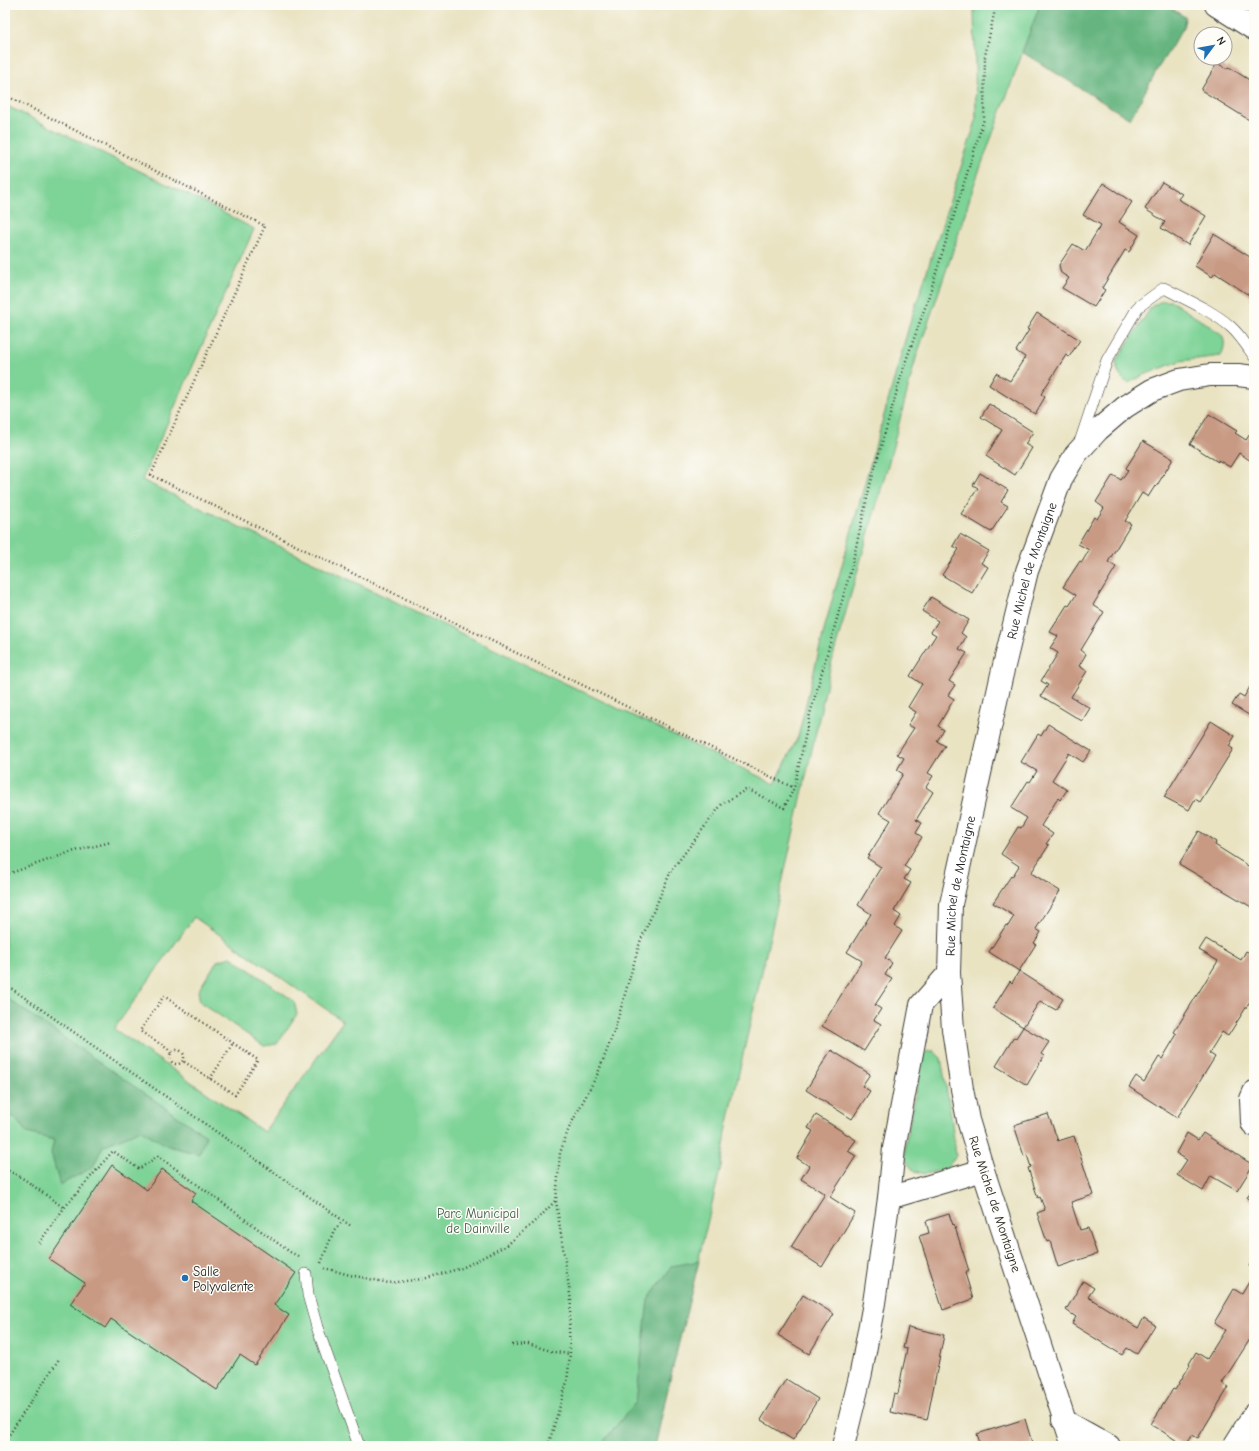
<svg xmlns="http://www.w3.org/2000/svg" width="1259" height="1451" font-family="'Comic Neue',sans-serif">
<rect width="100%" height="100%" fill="#fdfcf7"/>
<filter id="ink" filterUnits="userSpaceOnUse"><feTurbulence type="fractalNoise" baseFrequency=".025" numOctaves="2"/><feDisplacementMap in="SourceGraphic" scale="8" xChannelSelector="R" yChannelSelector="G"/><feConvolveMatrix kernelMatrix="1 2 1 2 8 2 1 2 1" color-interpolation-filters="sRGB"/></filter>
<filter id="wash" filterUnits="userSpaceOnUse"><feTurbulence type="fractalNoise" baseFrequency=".012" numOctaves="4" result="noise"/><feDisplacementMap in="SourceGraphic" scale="16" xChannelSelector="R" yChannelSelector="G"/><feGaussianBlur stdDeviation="0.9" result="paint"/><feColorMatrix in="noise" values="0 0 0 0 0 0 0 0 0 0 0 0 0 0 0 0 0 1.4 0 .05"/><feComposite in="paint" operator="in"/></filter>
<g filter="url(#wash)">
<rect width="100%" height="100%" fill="#e9e3c2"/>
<g fill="#7ed397" stroke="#4d785a" fill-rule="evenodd">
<path d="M974,5H1040L974,185L955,245L916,358L888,465L832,660L790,848L740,1068L726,1132L721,1166L670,1379L655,1446H5V105L209,205L254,229L142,480L775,784L798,737L826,622L909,326L976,121ZM194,917L343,1021L264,1132L114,1029Z"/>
<path d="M1237,5H1254V16Z"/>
<path d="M1162,301H1171L1220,333C1226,340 1225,347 1221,356L1180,361L1144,375L1128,383C1119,377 1117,372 1116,361L1152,306Z"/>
<path d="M231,957L294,1001L297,1014L277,1044L264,1046L200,1002L198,991L217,961Z"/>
<path d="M927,1051H934L941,1058L951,1115L956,1156L946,1169L925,1174L914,1171L905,1160V1145L923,1058Z"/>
</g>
<g fill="#66b580" stroke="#41684e">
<path d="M1040,5H1166L1185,17L1184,27L1158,68L1130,119L1022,52Z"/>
<path d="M5,997L206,1136L199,1154L168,1146L141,1130L103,1146L93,1167L60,1185L51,1153L54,1140L27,1133L15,1118L5,1115Z"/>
<path d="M699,1261L670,1379L655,1446H602L606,1438L636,1402L648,1300L672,1266Z"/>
</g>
<g id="blocks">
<g fill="#c89a83">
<path d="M1217,63L1227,69L1229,67L1254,83V123L1201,90Z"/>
<path d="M1162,182L1182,194L1178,199L1206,216L1188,245L1161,228L1165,222L1145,209Z"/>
<path d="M1103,183L1132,202L1119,222L1139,235L1129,252L1125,250L1102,288L1105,290L1094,307L1062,288L1069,278L1061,273L1059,265L1073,244L1085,251L1101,225L1083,215Z"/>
<path d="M1214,234L1250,257L1254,251V303L1250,300L1252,297L1215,273L1212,277L1195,266Z"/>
<path d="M1037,313L1080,340L1069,357L1066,355L1041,394L1045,397L1035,414L989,385L996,373L1010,381L1025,357L1016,351L1029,330L1027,329Z"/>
<path d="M989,404L1033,432L1025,444L1032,448L1015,475L986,456L1002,430L981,417Z"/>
<path d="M1209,414L1237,431L1235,433L1246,440L1254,428V463L1239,453L1230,467L1218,460V462L1190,444Z"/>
<path d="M1143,441L1173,459L1156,487L1155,486L1148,497L1142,493L1125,521L1131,524L1108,562L1116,567L1093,605L1104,612L1081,650L1086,654L1079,666L1087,671L1071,697L1090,708L1082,721L1041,696L1048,685L1041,681L1058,653L1050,648L1058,636L1050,632L1067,605L1069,606L1076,595L1063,587L1080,561L1082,562L1089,550L1078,544L1094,517L1097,519L1104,508L1096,502L1113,475L1121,480L1128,470L1126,468Z"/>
<path d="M980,473L1008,490L1001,502L1008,506L991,532L961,514L978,488L973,485Z"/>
<path d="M960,534L989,551L981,563L988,567L972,593L942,575L959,549L953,546Z"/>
<path d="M931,597L969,620L961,633L966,637L959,649L967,653L949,681L955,685L948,695L954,699L938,726L944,730L937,741L945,746L928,773L933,776L926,787L933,792L916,820L922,823L916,833L922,837L904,866L910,870L904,879L911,883L894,911L901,916L895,926L902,931L885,958L892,963L885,975L892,979L875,1005L881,1009L874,1020L881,1024L864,1051L822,1026L862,961L847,952L871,914L858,905L881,867L867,858L891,820L879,813L903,774L897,770L904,758L897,754L914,728L908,725L916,712L908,707L922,684L910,676L936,635L931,632L938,621L922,611Z"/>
<path d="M1254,680V718L1232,705L1239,694L1244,697Z"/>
<path d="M1211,721L1235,736L1229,746L1233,749L1200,802L1195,799L1189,810L1164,797Z"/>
<path d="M1048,724L1091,751L1083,762L1069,753L1052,780L1067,790L1060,800L1058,798L1041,826L1053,834L1046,844L1049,845L1031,873L1060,891L1036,929L1041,932L1034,943L1036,944L1019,971L989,952L1006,925L1008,926L1014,916L993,903L1011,876L1012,877L1019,866L1001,854L1018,827L1021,828L1027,818L1011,808L1028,781L1030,782L1037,771L1021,762L1038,734L1041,736Z"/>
<path d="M1199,831L1216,842L1215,845L1253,869L1254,867V906L1253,908L1179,864Z"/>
<path d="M1206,939L1241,960L1246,951L1254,955V995L1228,1036L1222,1032L1209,1053L1215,1057L1177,1118L1129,1087L1136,1076L1144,1082L1159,1057L1162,1059L1177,1034L1174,1032L1218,961L1199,950Z"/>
<path d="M1019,971L1063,999L1056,1010L1040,1001L1023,1027L993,1008L1010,981L1012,983Z"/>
<path d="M1023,1027L1049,1042L1041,1054L1044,1056L1027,1085L996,1066L1014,1037L1016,1038Z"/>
<path d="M831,1050L870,1074L862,1086L870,1091L852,1119L806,1090Z"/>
<path d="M1048,1114L1058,1141L1074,1136L1093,1195L1071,1202L1080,1230L1088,1228L1097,1254L1058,1267L1050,1241L1047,1242L1037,1213L1045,1210L1040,1197L1038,1198L1028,1168L1031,1167L1027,1155L1024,1156L1014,1125Z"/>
<path d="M816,1115L856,1140L848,1151L856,1156L830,1197L855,1213L822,1267L791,1247L825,1194L801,1179L809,1166L797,1158L813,1131L808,1128Z"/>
<path d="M1187,1133L1198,1140L1203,1133L1253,1165L1237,1191L1211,1176L1203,1191L1177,1175L1187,1160L1176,1153Z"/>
<path d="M112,1165L147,1190L162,1169L196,1193L191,1201L296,1273L274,1305L289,1315L255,1365L240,1355L217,1390L111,1319L105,1328L70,1304L85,1283L49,1259Z"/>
<path d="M1254,1186V1202L1247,1198Z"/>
<path d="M949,1214L953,1225L954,1224L969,1271L965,1273L973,1299L943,1310L919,1236L929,1233L926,1221Z"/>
<path d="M1254,1257V1269L1249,1266Z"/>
<path d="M1254,1273V1333L1222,1383L1229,1387L1213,1413L1198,1438L1192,1435L1185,1446L1151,1424L1173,1389L1175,1390L1190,1365L1189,1364L1196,1352L1207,1359L1225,1330L1214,1323L1234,1289L1242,1294Z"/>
<path d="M1083,1281L1094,1288L1088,1297L1138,1328L1144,1318L1155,1325L1137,1354L1127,1348L1122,1355L1072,1324L1076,1317L1066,1310Z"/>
<path d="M803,1295L834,1314L809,1354L778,1335Z"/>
<path d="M908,1327L944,1335L927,1420L890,1412L894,1393L898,1394L902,1372L907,1349L903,1348Z"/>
<path d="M786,1379L818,1399L793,1440L761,1420Z"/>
<path d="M1025,1419L1033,1446H981L977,1434Z"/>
<path d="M769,1442L775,1446H767Z"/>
</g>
</g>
</g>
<g filter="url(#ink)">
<use href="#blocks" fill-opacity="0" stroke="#3b3a35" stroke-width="1"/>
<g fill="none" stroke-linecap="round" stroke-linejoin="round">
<g stroke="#3b3a35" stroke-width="12">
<g id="service">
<path d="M1080,442L1107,360L1138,307L1164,288C1185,299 1213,311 1231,327C1240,335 1247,346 1254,356"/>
<path d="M306,1274L308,1295L317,1327L359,1446"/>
</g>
</g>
<g stroke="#3b3a35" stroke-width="24">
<g id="minor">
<path d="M1216,5L1254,29"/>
<path d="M1254,1092L1251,1099L1252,1123L1254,1125"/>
<path d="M889,1198L983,1170"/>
<path d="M1063,1420L1109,1446"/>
<path d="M843,1446L861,1373L874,1303L889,1198L894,1148L921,1005L949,973"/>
<path id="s1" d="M1073,1446L983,1170L968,1120L962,1089L953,1029L949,973L951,904L1002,674L1027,571L1061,479L1076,454L1098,430L1125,407L1152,390L1179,380L1210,375H1238L1254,377"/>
<path d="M1234,1446L1254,1414"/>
</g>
</g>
<g stroke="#3b3a35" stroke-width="2.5" stroke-dasharray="1 3" stroke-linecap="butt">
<path d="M5,95L265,226L151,475L794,788"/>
<path d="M5,875L71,852L111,842"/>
<path d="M5,984L351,1226"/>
<circle cx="177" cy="1057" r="7"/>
<path d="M171,1053L168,1049L140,1031L164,996L258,1060L235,1095L183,1061"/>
<path d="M210,1079L233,1043"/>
<path d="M5,1169L24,1179L64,1208"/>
<path d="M39,1243L64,1208L113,1151L139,1169L158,1156L290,1252L298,1256"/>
<path d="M321,1263L334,1230L343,1221"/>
<path d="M324,1268L350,1275L389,1283L423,1279L462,1268L507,1245L541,1216L555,1201"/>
<path d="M512,1345L528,1344L554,1352L570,1354"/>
<path d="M5,1441L59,1359"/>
<path d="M548,1446L567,1382L570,1354L569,1327L571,1301L556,1201L560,1153L569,1128L598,1073L614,1032L640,942L671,871L722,804L747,789L784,808L794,788L810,714L851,569L870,485L904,366L926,305L984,119L985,56L996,5"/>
</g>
<use href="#service" stroke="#fff" stroke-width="11"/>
<use href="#minor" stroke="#fff" stroke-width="22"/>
</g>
</g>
<circle fill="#1f6fb2" stroke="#fdfcf7" stroke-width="1.5" cx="185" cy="1278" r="4"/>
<g text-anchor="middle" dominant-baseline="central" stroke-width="3" stroke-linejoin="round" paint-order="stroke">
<g font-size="13" fill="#1c1c1c" stroke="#fdfcf7">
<text stroke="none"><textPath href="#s1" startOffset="903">Rue Michel de Montaigne</textPath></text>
<text stroke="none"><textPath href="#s1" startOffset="579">Rue Michel de Montaigne</textPath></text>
<text transform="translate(995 1204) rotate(72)">Rue Michel de Montaigne</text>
</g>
<g font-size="13" fill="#3e5c47" stroke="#fdfcf7">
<text x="478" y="1213">Parc Municipal<tspan x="478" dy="15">de Dainville</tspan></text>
</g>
<g font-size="13" fill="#1c1c1c" stroke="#fdfcf7" text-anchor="start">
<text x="193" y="1271">Salle<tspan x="193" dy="15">Polyvalente</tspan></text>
</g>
</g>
<rect width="1259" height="1451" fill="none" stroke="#fdfcf7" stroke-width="20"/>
<g transform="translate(1213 46) rotate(58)"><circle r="19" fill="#fdfcf7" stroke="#a3a29f"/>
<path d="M0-3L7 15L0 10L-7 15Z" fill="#1f6fb2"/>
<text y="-6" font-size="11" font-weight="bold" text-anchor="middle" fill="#1c1c1c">N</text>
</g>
</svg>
